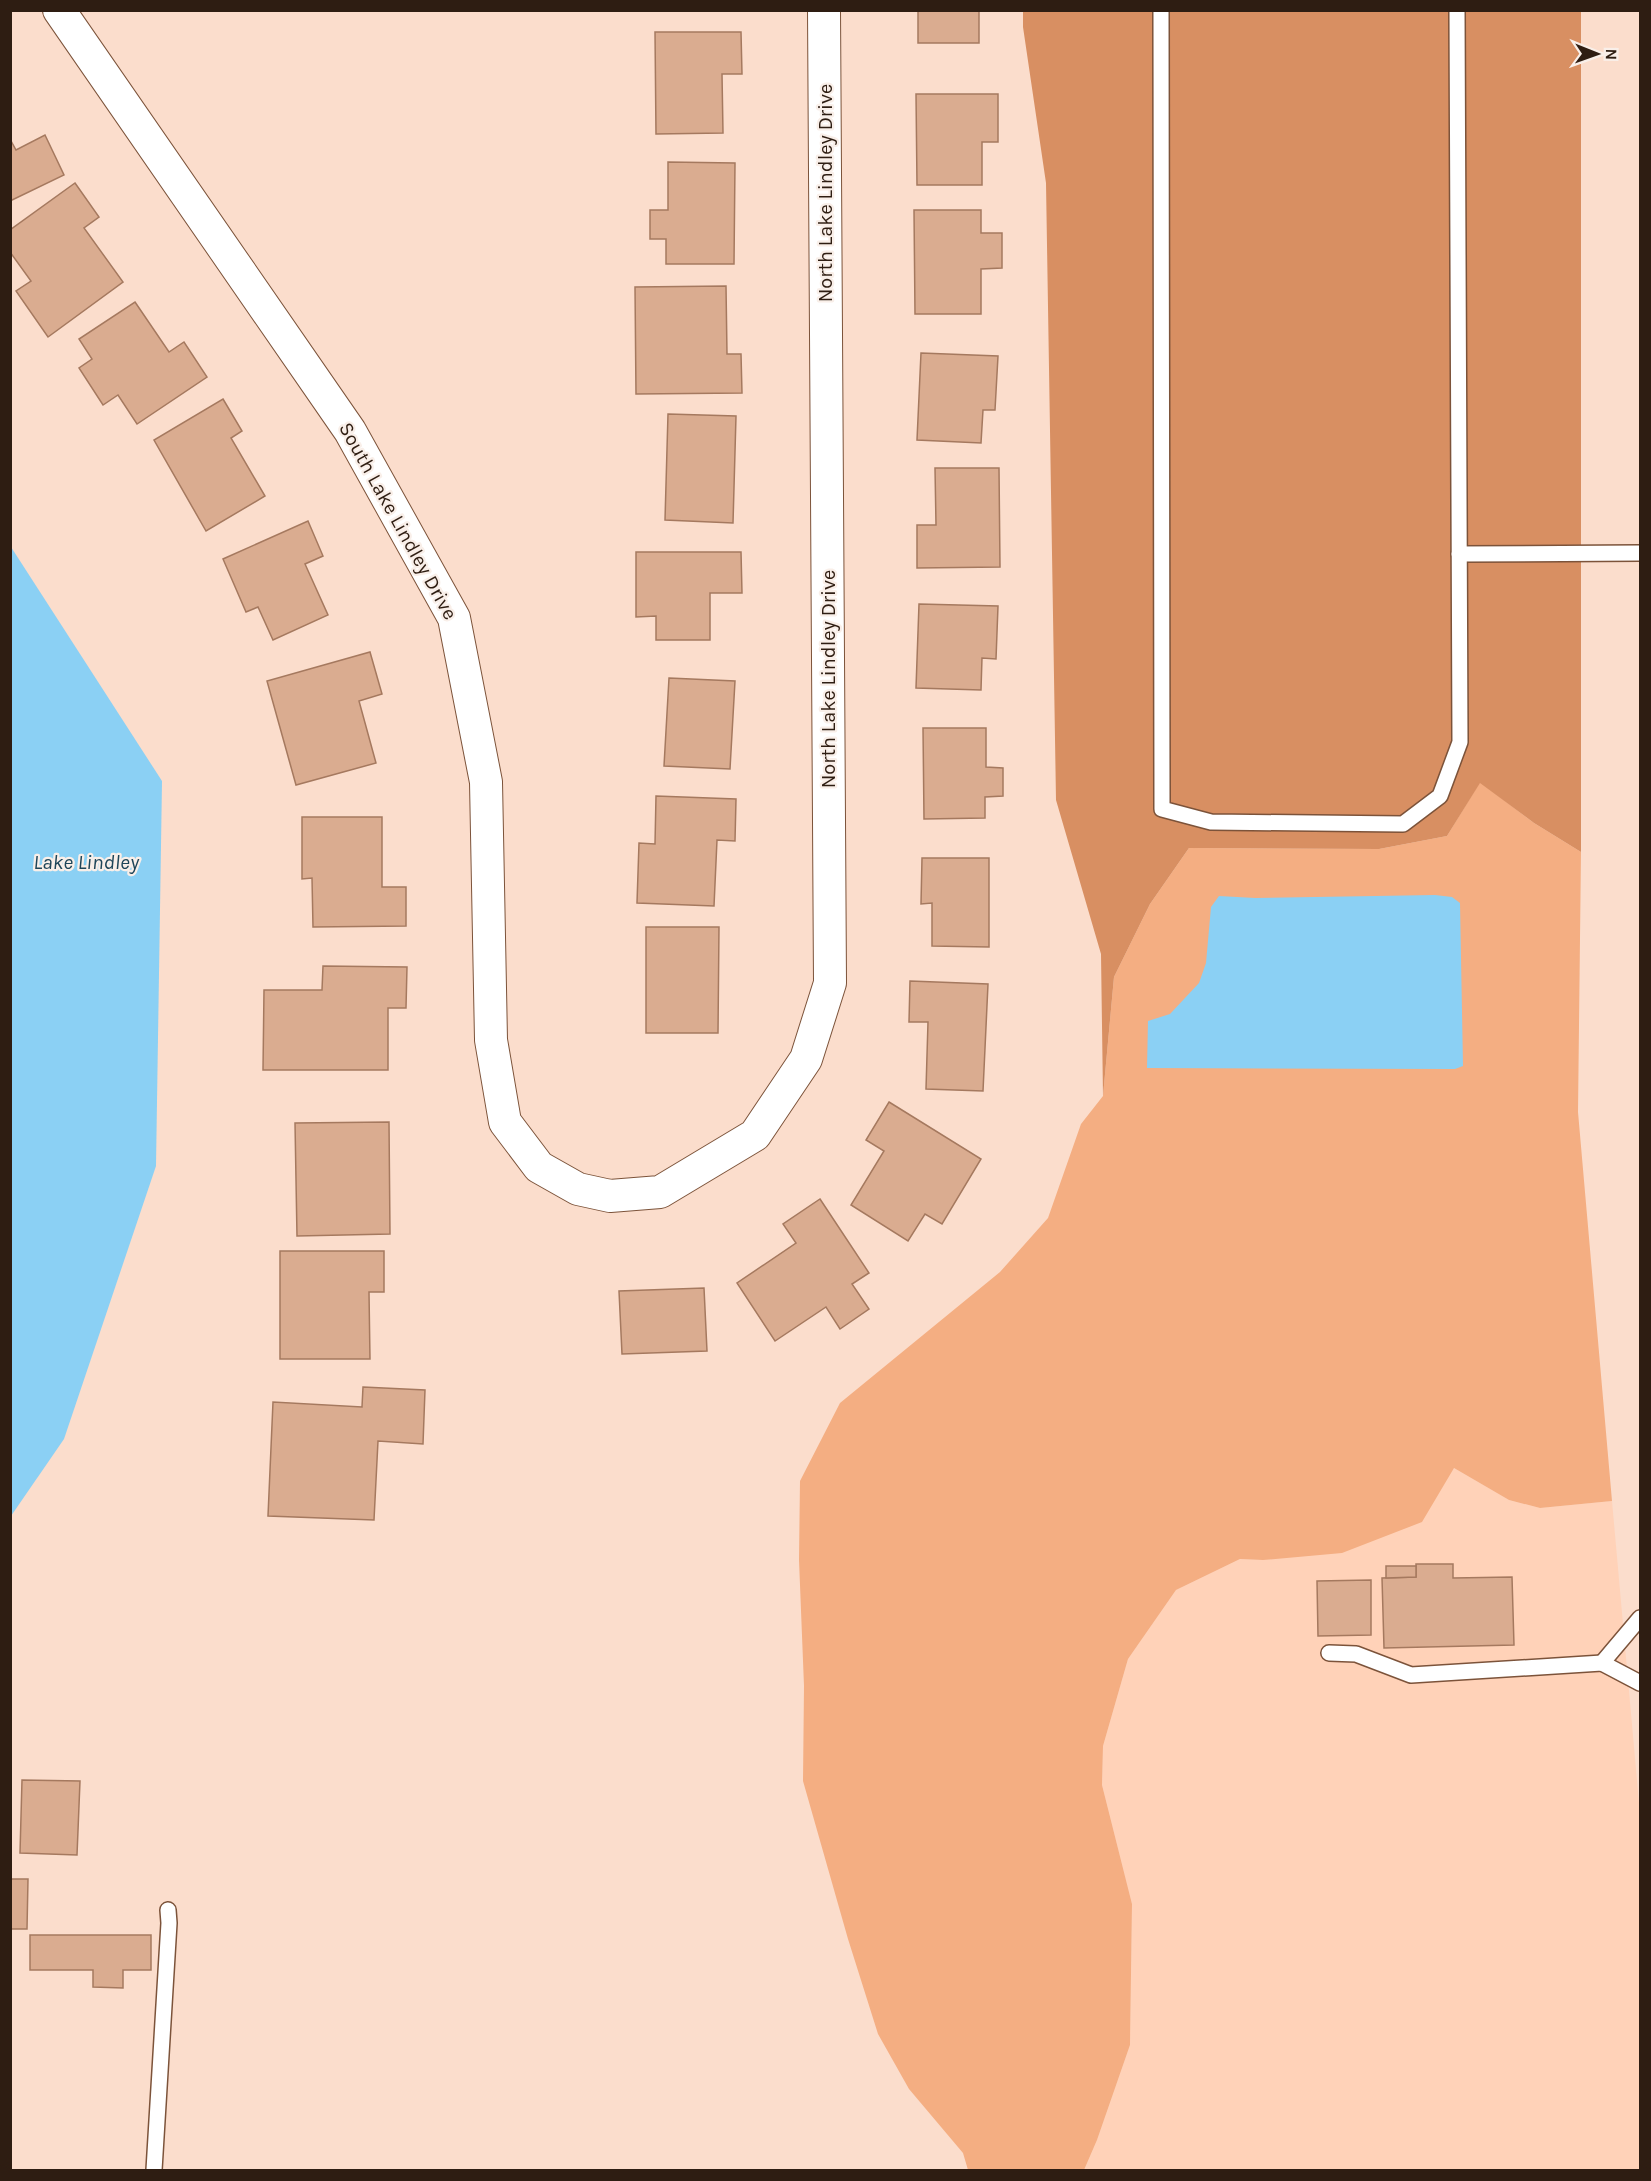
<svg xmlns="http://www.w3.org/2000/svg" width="1651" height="2181" font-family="Karla,sans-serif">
<rect width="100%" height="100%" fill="#fbddcc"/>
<path fill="#ffd2b8" d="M1454,1468L1509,1500L1540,1508L1612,1501L1640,1814V2170H1084L1097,2140L1130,2045L1132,1904L1102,1785L1103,1746L1128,1659L1176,1590L1240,1559L1263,1560Z"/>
<path fill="#f4ae82" d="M1480,782L1534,823L1581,852L1578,1112L1612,1501L1540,1508L1509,1500L1454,1468L1422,1522L1342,1553L1263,1560L1240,1559L1176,1590L1128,1659L1103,1746L1102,1785L1132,1904L1130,2045L1097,2140L1084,2170H968L963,2153L909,2089L878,2034L848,1939L803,1781L804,1686L799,1560L800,1481L840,1403L1000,1272L1048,1218L1081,1124L1103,1096L1114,977L1150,904L1189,848L1379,849L1447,836Z"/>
<path fill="#d88f62" d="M1023,10L1581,11V852L1534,823L1480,783L1447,836L1379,849L1189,848L1150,904L1114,977L1103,1096L1101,954L1056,800L1046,183L1023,27Z"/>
<g fill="#8bd0f4">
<path d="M11,547L162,781L156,1166L64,1439L11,1516Z"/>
<path d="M1435,895L1452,897L1460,903L1463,1066L1455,1069L1147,1068L1148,1021L1170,1014L1199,983L1206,963L1211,907L1219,896L1255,898Z"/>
</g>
<g fill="#daac90" stroke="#a5795f" stroke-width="1.5">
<rect x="918" y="10" width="61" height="33"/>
<path d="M655,32H741L742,74H722L723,133L656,134Z"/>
<path d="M916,94H998V142H982V185H917Z"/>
<path d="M45,135L64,175L10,201V139L16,150Z"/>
<path d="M668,162L735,163L734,264H666V239H650V210H668Z"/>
<path d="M75,183L99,217L84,228L123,282L48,337L16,291L31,281L10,252V230Z"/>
<path d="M914,210H981V233H1002V268L981,269V314H915Z"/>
<path d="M726,286L727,354H741L742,393L636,394L635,287Z"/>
<path d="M135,302L169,352L184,342L207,377L137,424L118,395L103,405L79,368L92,359L79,339Z"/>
<path d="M921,353L998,356L995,410H983L981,443L917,440Z"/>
<path d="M223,399L242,431L231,438L265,496L206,531L154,440Z"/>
<path d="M668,414L736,416L733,523L665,520Z"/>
<path d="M935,468H999L1000,567L917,568V525H936Z"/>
<path d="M308,521L323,556L305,564L328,615L273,640L258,607L246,612L223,559Z"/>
<path d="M636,552H741L742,593H710V640H656V616L636,617Z"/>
<path d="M919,604L998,606L996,659L982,658L981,690L916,688Z"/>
<path d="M370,652L382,694L359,701L376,763L296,785L267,681Z"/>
<path d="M669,678L735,681L730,769L664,766Z"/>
<path d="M923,728H986V767L1003,768V796L985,797V818L924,819Z"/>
<path d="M656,796L736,799L735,841L717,840L714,906L637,903L639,843L655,844Z"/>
<path d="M302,817H382V887H406V926L313,927L312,878L302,879Z"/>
<path d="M922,858H989V947L932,946V903L921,904Z"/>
<path d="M646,927H719L718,1033H646Z"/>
<path d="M323,966L407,967L406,1008H388V1070H263L264,990H322Z"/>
<path d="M910,981L988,984L983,1091L926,1089L928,1022H909Z"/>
<path d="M889,1102L981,1159L942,1224L925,1214L908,1241L851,1205L884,1151L866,1140Z"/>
<path d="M389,1122L390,1234L297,1236L295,1123Z"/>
<path d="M820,1199L869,1273L852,1284L869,1309L840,1329L826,1307L775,1341L737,1283L796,1243L783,1224Z"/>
<path d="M280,1251H384V1292H369L370,1359H280Z"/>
<path d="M704,1288L707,1351L622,1354L619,1291Z"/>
<path d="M363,1387L425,1390L423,1444L378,1441L374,1520L268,1516L273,1402L362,1407Z"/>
<path d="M1416,1564H1453V1578L1512,1577L1514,1645L1384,1648L1382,1578L1416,1577Z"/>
<path d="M1386,1566H1416V1577L1386,1578Z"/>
<path d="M1371,1580V1635L1318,1636L1317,1581Z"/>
<path d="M22,1780L80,1781L77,1855L20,1853Z"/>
<path d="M10,1879H28L27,1929H10Z"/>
<path d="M30,1935H151V1970H123V1988L93,1987V1970H30Z"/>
</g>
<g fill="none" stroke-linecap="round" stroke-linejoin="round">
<g stroke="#7c533a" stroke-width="18">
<g id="lane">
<path d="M1161,10L1162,809L1211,822L1403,824L1440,796L1460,742L1457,10"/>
<path d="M1459,554L1640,553"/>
<path d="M1640,1618L1602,1663L1640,1683"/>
<path d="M1329,1653L1356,1654L1411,1675L1602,1663"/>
<path d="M154,2170L169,1923L168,1910"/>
</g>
</g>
<g stroke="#7c533a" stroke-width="34">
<path id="street" d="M59,10L350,431L454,618L486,782L491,1040L505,1122L539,1167L578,1189L610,1196L660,1192L755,1135L806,1059L830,983L824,10"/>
</g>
<use href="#lane" stroke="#fff" stroke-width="15"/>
<use href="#street" stroke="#fff" stroke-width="32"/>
</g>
<g text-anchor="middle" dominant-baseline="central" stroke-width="4.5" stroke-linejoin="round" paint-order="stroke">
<g font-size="20" fill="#2e1d12" stroke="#f9efe9">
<text transform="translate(825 193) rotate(-90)">North Lake Lindley Drive</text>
<text transform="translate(398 521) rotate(61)">South Lake Lindley Drive</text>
<text transform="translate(828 679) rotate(-90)">North Lake Lindley Drive</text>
</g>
<g font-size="21" font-style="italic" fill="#1e4559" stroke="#f9efe9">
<text x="86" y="862">Lake Lindley</text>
</g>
</g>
<rect width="1651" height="2181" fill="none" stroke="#2e1d12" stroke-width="24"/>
<g transform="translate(1597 54) rotate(91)" stroke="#f9efe9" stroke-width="4.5" paint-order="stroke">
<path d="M0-4.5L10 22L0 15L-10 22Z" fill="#2e1d12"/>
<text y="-9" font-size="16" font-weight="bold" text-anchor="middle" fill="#2e1d12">N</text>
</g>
</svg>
